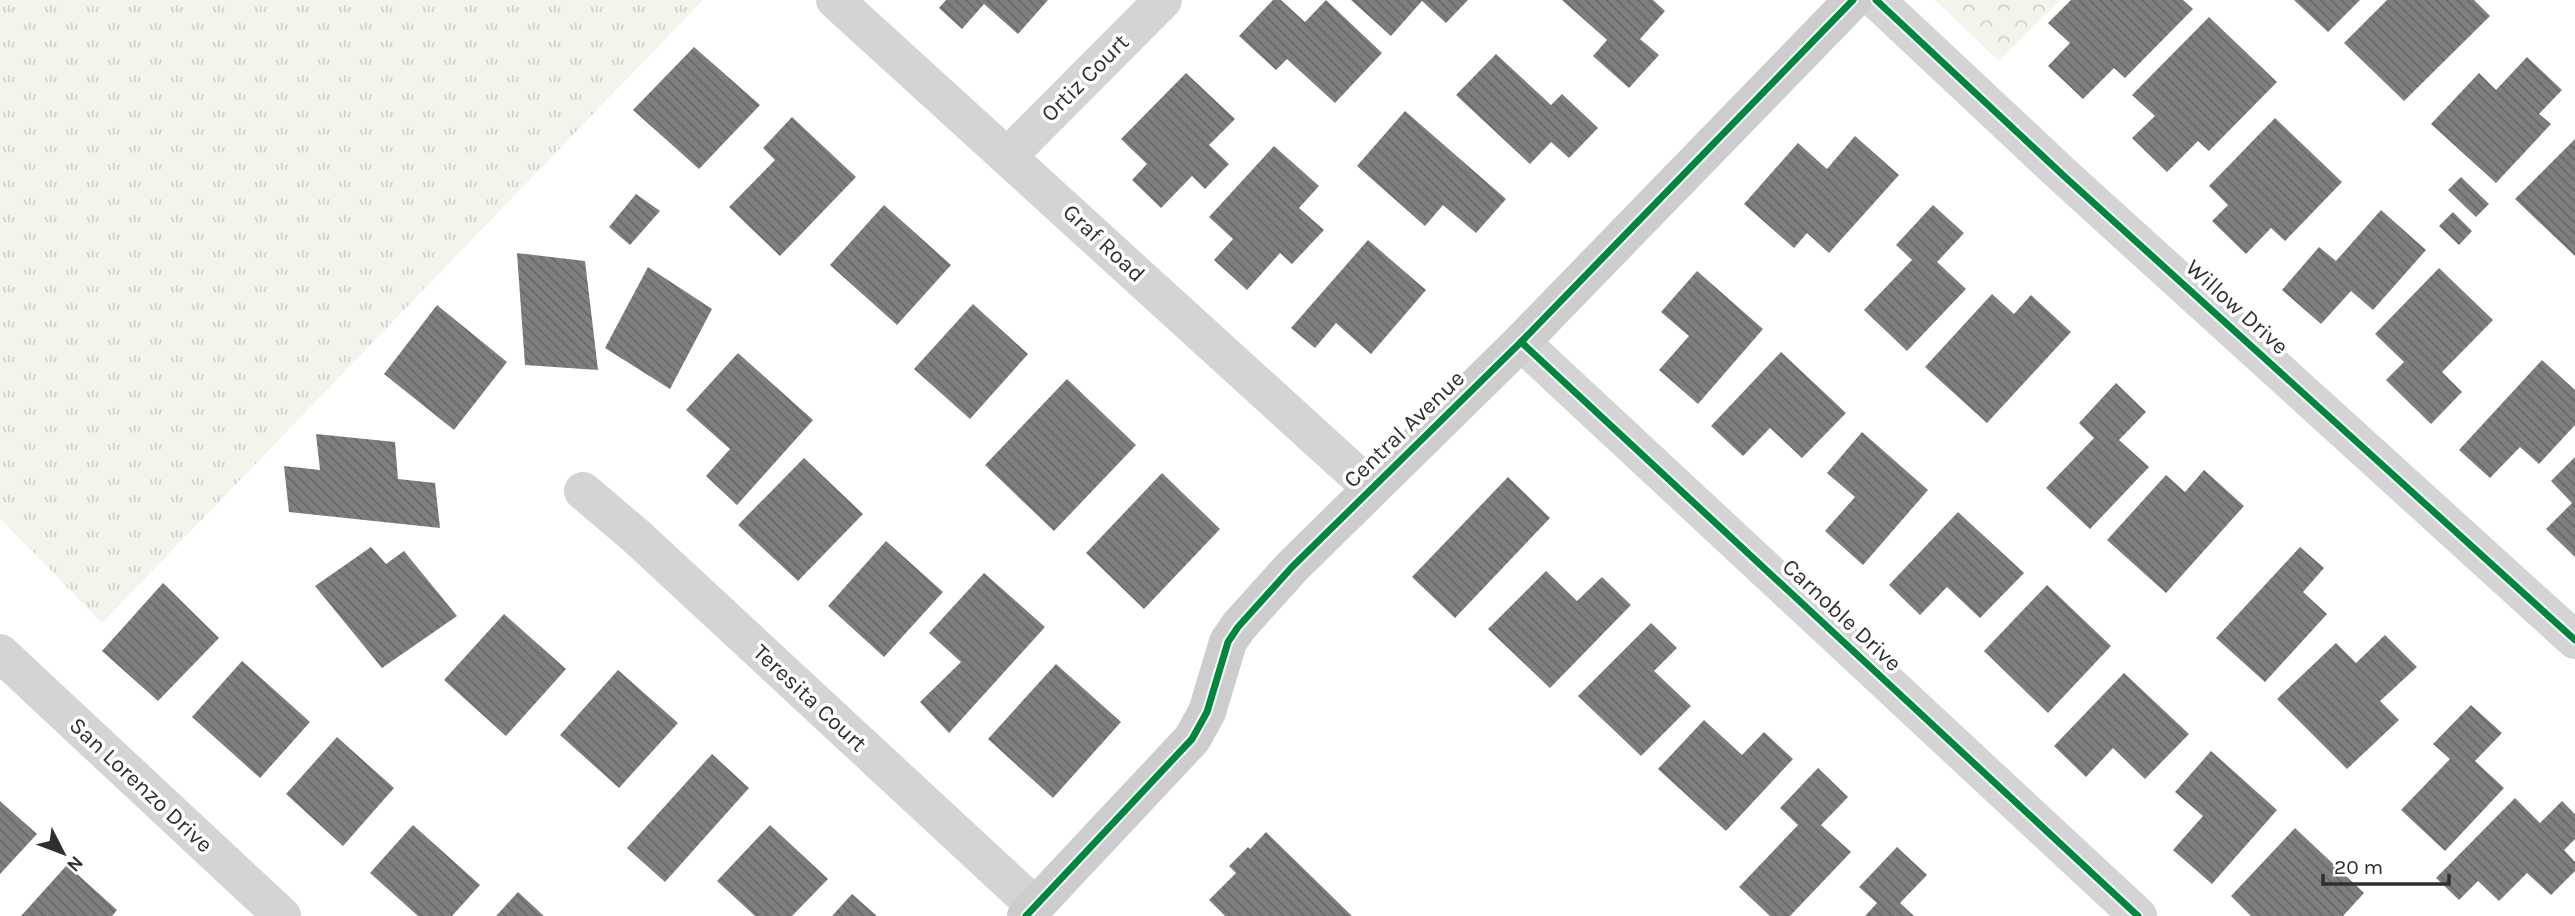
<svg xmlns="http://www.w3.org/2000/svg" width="2575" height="916" font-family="Karla,sans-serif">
<defs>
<pattern id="grass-tufts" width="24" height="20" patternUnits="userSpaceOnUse" patternTransform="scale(1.75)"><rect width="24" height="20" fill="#f1f5ec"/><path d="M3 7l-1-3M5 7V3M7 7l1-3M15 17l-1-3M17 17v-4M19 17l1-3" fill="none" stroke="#cfd2cb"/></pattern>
<pattern id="park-crowns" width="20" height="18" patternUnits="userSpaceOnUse" patternTransform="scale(1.75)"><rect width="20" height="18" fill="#f1f5ec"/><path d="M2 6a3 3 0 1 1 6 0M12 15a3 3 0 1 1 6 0" fill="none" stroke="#cfd2cb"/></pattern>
<pattern id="building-back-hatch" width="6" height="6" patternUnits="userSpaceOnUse" patternTransform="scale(1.75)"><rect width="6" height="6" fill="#7f7f7f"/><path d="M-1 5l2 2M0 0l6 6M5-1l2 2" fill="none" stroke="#686868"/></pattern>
</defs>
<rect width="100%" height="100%" fill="#fff"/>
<path fill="url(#grass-tufts)" d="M0,0H703L102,623L0,518Z"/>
<path fill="url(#park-crowns)" d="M1935,0H2060L1999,61Z"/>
<g fill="url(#building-back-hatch)">
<path d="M946,0H1048L1018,34L984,4L962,29L939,8Z"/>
<path d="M1273,0H1281L1305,22L1326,0L1382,53L1335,103L1287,59L1276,70L1239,36Z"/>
<path d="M1351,0H1468L1446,23L1422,1L1391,36Z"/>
<path d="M1562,0H1653L1665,11L1640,39L1659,55L1629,88L1593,56L1607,40Z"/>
<path d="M2071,0H2183L2193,9L2125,78L2114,68L2083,99L2048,66L2070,43L2048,23Z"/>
<path d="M2294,0H2360L2328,32Z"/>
<path d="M2387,0H2474L2490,16L2404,101L2344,43Z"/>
<path d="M2209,17L2277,82L2209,151L2198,141L2167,172L2132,138L2155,116L2132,95Z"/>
<path d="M694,47L760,105L699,169L633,110Z"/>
<path d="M1496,54L1551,105L1562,94L1598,128L1569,158L1551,142L1530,164L1456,95Z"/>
<path d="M2527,57L2562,90L2539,114L2551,124L2496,183L2431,124L2479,73L2496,90Z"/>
<path d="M1186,73L1235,119L1209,145L1229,164L1205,189L1192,176L1161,208L1132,180L1147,164L1121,139Z"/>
<path d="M1405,111L1506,199L1476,233L1443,205L1425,226L1357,166Z"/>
<path d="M792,117L856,177L780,256L729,207L775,160L763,148Z"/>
<path d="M2275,118L2342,182L2285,241L2271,228L2246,254L2212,221L2228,205L2209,186Z"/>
<path d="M1855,136L1899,175L1829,253L1807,233L1794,248L1744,204L1798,143L1827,169Z"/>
<path d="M2575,139V256L2515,199Z"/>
<path d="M1274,146L1319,186L1299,208L1324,230L1292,264L1280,253L1247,290L1214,260L1233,239L1209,217Z"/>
<path d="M2461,177L2489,204L2476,217L2448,190Z"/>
<path d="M636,194L660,211L630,245L609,227Z"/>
<path d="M884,205L951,265L897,325L830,265Z"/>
<path d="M1933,205L1964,233L1937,262L1966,289L1907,351L1864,310L1912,260L1896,245Z"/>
<path d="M2381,210L2426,250L2373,310L2351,291L2321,324L2282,290L2319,247L2336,261Z"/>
<path d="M2453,212L2472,231L2459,245L2439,226Z"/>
<path d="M1368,240L1426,290L1371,354L1336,323L1315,348L1291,328Z"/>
<path d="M517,253L585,261L598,370L525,365Z"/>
<path d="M648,267L712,309L670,389L605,348Z"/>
<path d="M2439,268L2493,320L2442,372L2462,392L2431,424L2386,380L2404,362L2375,334Z"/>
<path d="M1697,271L1763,329L1698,404L1659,370L1689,336L1661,312Z"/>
<path d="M1992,294L2014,314L2031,295L2071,332L1987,423L1925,367Z"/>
<path d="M973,304L1028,354L970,419L914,369Z"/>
<path d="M437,305L507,362L454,430L384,374Z"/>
<path d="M1781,352L1846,413L1802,458L1770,428L1743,456L1711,426Z"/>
<path d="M738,353L813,420L737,505L706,476L730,449L686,410Z"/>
<path d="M2542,360L2575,390V425L2539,464L2520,447L2490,478L2459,450Z"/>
<path d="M1067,379L1136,445L1054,531L985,465Z"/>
<path d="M2116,383L2146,412L2119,440L2149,467L2090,529L2046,488L2094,438L2079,423Z"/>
<path d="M1862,432L1928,490L1863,565L1825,531L1855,497L1827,473Z"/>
<path d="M316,434L395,442L398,479L435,483L440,528L289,512L284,466L320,470Z"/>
<path d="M2575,457V557L2546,529L2572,503L2551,481Z"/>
<path d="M804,458L863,514L798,581L738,525Z"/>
<path d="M2204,470L2244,506L2166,593L2107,540L2166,475L2185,492Z"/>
<path d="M1162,473L1220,529L1144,609L1086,553Z"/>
<path d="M1508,477L1550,518L1455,618L1412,577Z"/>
<path d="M1958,512L2024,573L1980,618L1947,587L1920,615L1889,585Z"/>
<path d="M886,541L943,592L884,657L828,606Z"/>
<path d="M371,547L386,564L404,551L457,616L382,668L315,586Z"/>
<path d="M2300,547L2324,568L2303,592L2327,614L2265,682L2216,638Z"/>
<path d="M1546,571L1577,601L1602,577L1631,605L1550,688L1488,629Z"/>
<path d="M984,573L1045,627L949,733L920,702L961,662L929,633Z"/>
<path d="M163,583L219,638L158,701L102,651Z"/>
<path d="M2047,585L2111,646L2048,713L1984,651Z"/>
<path d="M504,614L566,669L506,736L444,680Z"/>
<path d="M1651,623L1677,648L1654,671L1691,706L1641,756L1578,696Z"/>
<path d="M2385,635L2417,667L2380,701L2399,720L2347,769L2277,699L2336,643L2356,663Z"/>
<path d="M242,661L310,722L260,778L192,717Z"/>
<path d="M1056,664L1121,722L1053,798L988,739Z"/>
<path d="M618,670L678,723L619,788L560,735Z"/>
<path d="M2124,673L2189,734L2145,779L2113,748L2086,777L2054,746Z"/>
<path d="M2471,705L2502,733L2475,761L2504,788L2445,851L2401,810L2450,759L2433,744Z"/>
<path d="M1704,720L1742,755L1764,732L1793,759L1726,831L1658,769Z"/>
<path d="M337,737L394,788L343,846L286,794Z"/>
<path d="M2211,751L2277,810L2212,884L2173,850L2203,816L2175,792Z"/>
<path d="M712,754L749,788L665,882L627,848Z"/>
<path d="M1818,768L1848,797L1821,825L1851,852L1790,916H1770L1739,887L1798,825L1780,808Z"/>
<path d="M2515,798L2540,823L2562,801L2575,814V839L2564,850L2575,862V871L2551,895L2527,873L2499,901L2478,881L2459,900L2436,878Z"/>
<path d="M0,801L37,834L0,874Z"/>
<path d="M413,825L480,885L452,916H418L370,873Z"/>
<path d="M770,825L828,879L792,916H755L717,881Z"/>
<path d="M2295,828L2364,893L2343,916H2251L2231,896Z"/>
<path d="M1266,832L1352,916H1225L1209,900L1236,873L1229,866L1248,847L1250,849Z"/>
<path d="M1897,847L1927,875L1900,903L1914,916H1865L1877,903L1859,887Z"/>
<path d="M67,865L117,910L112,916H21Z"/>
<path d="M518,892L544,916H496Z"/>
<path d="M852,894L877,916H832Z"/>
</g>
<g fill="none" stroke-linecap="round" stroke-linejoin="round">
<g stroke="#d4d4d4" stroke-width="38">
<path d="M835,0L1371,488"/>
<path d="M1876,0L2065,177L2575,640"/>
<path d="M1008,156L1163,0"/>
<path d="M1521,342L2138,916"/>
<path d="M583,491L636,536L1035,906"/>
<path d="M0,653L282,916"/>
</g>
<path stroke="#cdcdcd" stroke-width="38" d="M1026,916L1192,739L1207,712L1228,642L1238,627L1292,567L1521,342L1853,0"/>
<g stroke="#fff" stroke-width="11">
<g id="cycleway">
<path d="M1876,0L2065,177L2575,640"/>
<path d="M1521,342L2138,916"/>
<path d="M1026,916L1192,739L1207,712L1228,642L1238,627L1292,567L1521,342L1853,0"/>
</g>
</g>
<use href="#cycleway" stroke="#00873e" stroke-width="7"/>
</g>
<g text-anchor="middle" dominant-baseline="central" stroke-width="7" stroke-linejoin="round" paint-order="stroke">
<g font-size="23" fill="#2f2f2f" stroke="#fff">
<text transform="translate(1085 78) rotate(-45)">Ortiz Court</text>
<text transform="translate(1104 243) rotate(43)">Graf Road</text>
<text transform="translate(2237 307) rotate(42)">Willow Drive</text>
<text transform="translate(1404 429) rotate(-44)">Central Avenue</text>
<text transform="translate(1842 615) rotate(43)">Carnoble Drive</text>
<text transform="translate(810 698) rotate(43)">Teresita Court</text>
<text transform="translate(141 785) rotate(43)">San Lorenzo Drive</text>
</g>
</g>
<g transform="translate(63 853) rotate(132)" stroke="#ffffff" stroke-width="5" paint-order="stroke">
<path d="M0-5L12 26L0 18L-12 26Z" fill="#2f2f2f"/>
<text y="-10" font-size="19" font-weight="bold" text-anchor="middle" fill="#2f2f2f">N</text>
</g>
<path d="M2323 874v10h126v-10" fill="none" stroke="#2f2f2f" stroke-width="3.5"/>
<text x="2334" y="874" font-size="21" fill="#2f2f2f" stroke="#ffffff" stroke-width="5" paint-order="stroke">20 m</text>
</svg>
